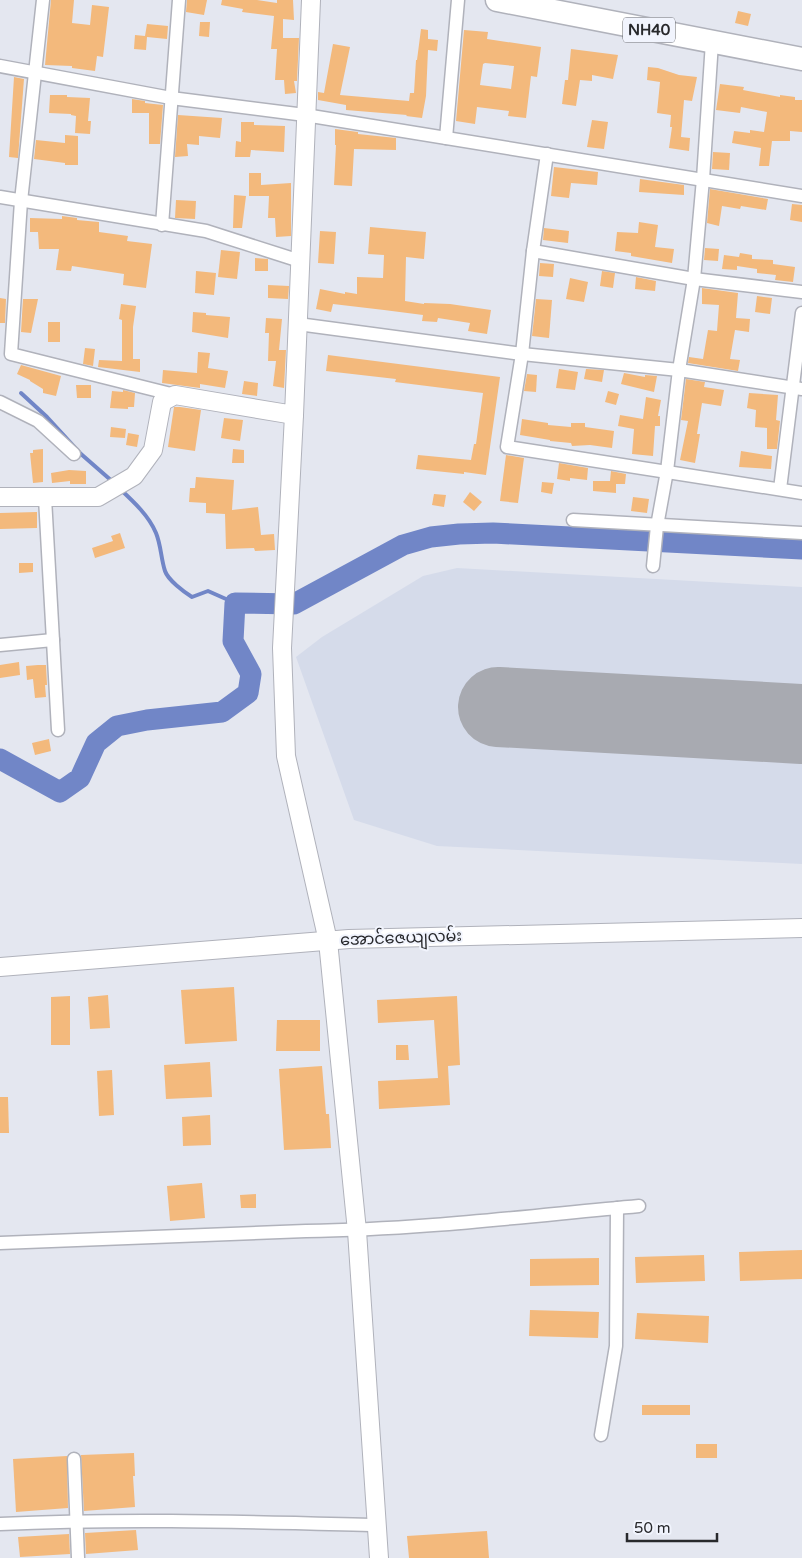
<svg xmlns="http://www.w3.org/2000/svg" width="802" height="1558" font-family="'Varela Round','Noto Sans Myanmar',sans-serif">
<rect width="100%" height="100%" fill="#e4e7f0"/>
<path fill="#d5dbea" d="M457,568L802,587V864L437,846L354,820L296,657L322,637L423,576Z"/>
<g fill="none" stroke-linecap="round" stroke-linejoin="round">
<g stroke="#7186c7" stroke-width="4">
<path d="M21,393L47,417L81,454L113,482"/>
<path d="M120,489C134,502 149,516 156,533C161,545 161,559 165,571C168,580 184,592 192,597L208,591L235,603"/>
</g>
<path stroke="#7186c7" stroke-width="21" d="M0,759L60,792L80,778L96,743L117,726L147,720L222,712L248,693L251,674L233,641L235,603L294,604L403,545L431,537L459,534L493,533L802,549"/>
<path stroke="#a8aab1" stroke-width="80" d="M498,707L802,724"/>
</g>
<g fill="#f3b97c" fill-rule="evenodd">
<path d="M51,0H74L72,23L90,25L92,5L109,7L103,57L97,56L95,71L72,68V66L45,65Z"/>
<path d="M187,0H207L204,15L186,12Z"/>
<path d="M222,0H257L277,3V0H293L294,20L283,19V38H299L297,81H294L296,93L285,94L284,80H275L277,49H271L274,16L242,12L243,9L221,5Z"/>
<path d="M738,11L751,14L748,26L735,23Z"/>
<path d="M200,22H210L209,37L199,36Z"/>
<path d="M147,24L168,26L167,39L147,37L146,50L134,49L135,35L145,36Z"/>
<path d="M421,29L428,30V39L438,40L437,51L428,50L426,96L422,118L406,116L407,115L346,110V105L318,100V92L324,93L333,44L350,47L340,95L409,101L410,93H414L416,60H417Z"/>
<path d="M464,30L488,32L487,39L541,47L537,77L531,76L526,118L508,116L509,111L477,107L475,124L456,121ZM485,63L514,66L511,89L480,85L483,64Z"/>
<path d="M571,49L618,55L613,79L592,75V81L580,80L576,106L562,104L565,80H568Z"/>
<path d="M648,67L658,68L679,75L697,77L692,101L684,100L681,137L690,138L689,151L669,148L672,127H670L671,115L657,113L660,82L647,80Z"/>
<path d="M14,77L24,79L18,158L9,157Z"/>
<path d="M720,84L744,87L743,90L780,97V95L795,97V100H802V132L790,131V141H772L769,166H759L761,148L732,143L734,131L750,133V130L764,132L767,112L741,107L740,113L716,110Z"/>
<path d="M50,95H67V97L90,98L88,121H91L90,134L75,133L76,116L71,115V114L49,113Z"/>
<path d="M132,99L145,101V103L163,105L160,144H149V113H132Z"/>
<path d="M178,115L222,118L220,138L199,136V145L187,144L188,156L175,157Z"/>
<path d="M592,120L608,122L604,149L587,147Z"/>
<path d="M241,122H254V125L285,126L284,152L251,150L250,157H235L236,141L241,142Z"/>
<path d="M335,129L358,132V134L396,138V150L354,149L352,186L334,185L336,145H335Z"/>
<path d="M65,135L78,136V165H65V163L34,159L36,140L65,143Z"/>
<path d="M713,152L730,153L729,170L712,169Z"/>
<path d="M554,167L598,172L597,185L571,183L569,198L551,196Z"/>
<path d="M249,173H261V185L291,183V236L276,237L275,218H268L269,196H249Z"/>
<path d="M640,179L684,185V195L639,192Z"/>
<path d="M710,189L768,199L766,210L741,206L740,209L722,206L719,226L707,223Z"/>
<path d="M234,195L246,196L242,228H233Z"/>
<path d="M176,200L196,201L195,219L175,218Z"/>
<path d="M792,204L802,205V222L790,220Z"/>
<path d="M62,216L77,218V220L99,222V232L128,236L127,241L152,244L146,288L123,285L124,274L72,266L71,271L56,270L59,249H39L38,232H30V218L62,219Z"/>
<path d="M639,222L658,225L655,247L674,249L672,263L631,256V253L615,251L617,232L638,233Z"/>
<path d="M370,227L426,232L424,259L406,257L405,301L424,304V303L450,304L491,310L487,334L468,331L470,323L438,318L437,322L422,321L423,315L384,310L333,304L331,312L316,309L320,289L345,294V292L357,294V277L383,278L384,255L368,254Z"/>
<path d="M544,228L569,231L568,243L543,240Z"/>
<path d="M320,231L336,232L334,264L318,263Z"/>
<path d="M705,248L719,249L718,261L704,260Z"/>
<path d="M221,250L240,252L237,279L218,277Z"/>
<path d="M740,253L752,255V259L773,260V264L795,267L793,282L775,280L776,275L757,273V269L737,266V270L722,269L724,255L739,257Z"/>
<path d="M255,258L268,259V271H255Z"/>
<path d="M540,263L554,264L553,277L539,276Z"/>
<path d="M196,271L216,273L214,295L195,293Z"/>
<path d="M602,271L615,273L613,288L600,286Z"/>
<path d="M636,277L656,281L655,291L635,289Z"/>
<path d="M570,278L588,282L584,302L566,299Z"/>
<path d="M268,285L289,286L288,299L268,298Z"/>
<path d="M702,288L738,293L736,318L750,319L749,332L735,330L730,359L740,360L738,371L688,363L689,357L703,359L708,330L717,331L719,305L702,304Z"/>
<path d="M757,296L772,298L770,314L755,312Z"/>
<path d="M0,298L6,299L5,323H0Z"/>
<path d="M23,299H38L31,333L21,332Z"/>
<path d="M536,299L552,300L549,338L532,336Z"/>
<path d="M121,304L136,306L133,327V359H140V372L98,367L99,360L122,361V320L119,319Z"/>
<path d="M193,312L206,313V315L230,317L228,338L192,332Z"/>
<path d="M266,318L282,319L279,350H286L284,388L273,386L276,361H268L269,333H265Z"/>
<rect x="48" y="322" width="12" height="20"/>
<path d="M85,348L95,349L93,366L83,364Z"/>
<path d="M198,352L210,353L208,368L228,371L225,388L200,384V388L162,383L163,370L197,373Z"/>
<path d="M328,355L500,377L486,475L464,472V474L416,469L418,455L471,460L474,444H476L483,393L395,382L396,379L326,371Z"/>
<path d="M21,365L61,376L56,396L43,393V389L30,381V380L17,374Z"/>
<path d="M559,369L578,372L575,390L556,388Z"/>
<path d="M586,369L604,370L602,382L584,379Z"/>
<path d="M624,373L645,377V375L657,376L654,392L621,384Z"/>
<path d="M527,374L537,375L536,392L524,391Z"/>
<path d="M686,379L705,382L704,387L724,390L721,406L702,403L697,434H700L695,463L680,460L688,421L681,420Z"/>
<path d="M244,381L258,383L257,396L242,394Z"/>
<path d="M76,385H91V398H77Z"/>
<path d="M123,390L135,393L134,407H128V409L110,408L112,391L123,392Z"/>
<path d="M608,391L619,394L616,405L605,402Z"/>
<path d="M749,393L778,395L776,420L780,421L777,449H767V428L755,427L756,410L747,408Z"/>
<path d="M646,397L661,400L658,416H660V426H655L653,456L632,454L634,429L618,426L620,415L643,419Z"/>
<path d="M174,407H180L201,410L195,451L168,447Z"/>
<path d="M224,418L243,420L240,441L221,438Z"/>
<path d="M522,419L548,423V425L571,427V423H585V427L614,431L612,448L590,445L572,446L571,443L550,441V440L520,435Z"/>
<path d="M111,427L126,429L125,438L110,437Z"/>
<path d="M128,433L139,435L137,447L126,445Z"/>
<path d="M43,449V482L33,483L30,453H33V450Z"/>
<path d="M233,449L244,450V463H232Z"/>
<path d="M741,451L772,456L771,469L739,467Z"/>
<path d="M506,455L524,458L518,503L500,501Z"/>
<path d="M559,463L588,468L587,480L570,478V481L557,479Z"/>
<path d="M69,470L86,471V484H70V481L52,483L51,473Z"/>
<path d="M611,471L626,474L625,484H616V493L593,491V481H610Z"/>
<path d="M196,477L234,480L232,510L258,507L261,535L274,534L275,550L255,551L254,548L226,549L225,514L206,513V503L189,502L190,488H195Z"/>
<path d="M542,482L554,483L552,494L541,492Z"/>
<path d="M470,492L482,502L474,511L463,502Z"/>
<path d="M434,494L446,495L444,507L432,505Z"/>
<path d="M633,497L649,499L647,513L631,511Z"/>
<path d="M37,512V528L0,529V513Z"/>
<path d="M120,533L125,548L95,558L92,548L113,541L111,536Z"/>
<path d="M19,563H33V572L19,573Z"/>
<path d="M19,662L20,675L0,678V665Z"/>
<path d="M38,665H46L47,685H45L46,697L35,698L33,679L27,680L26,666Z"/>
<path d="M49,739L51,751L35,755L32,743Z"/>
<path d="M234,987L237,1041L185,1044L181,990Z"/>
<path d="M108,995L110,1028L90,1029L88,997Z"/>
<path d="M70,996V1045H51V997Z"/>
<path d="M457,996L460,1065L448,1066L450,1105L379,1109L378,1081L438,1078L434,1020L378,1023L377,1000Z"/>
<path d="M277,1020H320V1051H276Z"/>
<path d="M396,1045H408L409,1060H396Z"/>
<path d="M210,1062L212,1097L166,1099L164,1065Z"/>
<path d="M322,1066L326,1114H329L331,1148L284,1150L279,1069Z"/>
<path d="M112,1070L114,1115L99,1116L97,1071Z"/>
<path d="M0,1097H8L9,1133H0Z"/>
<path d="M210,1115L211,1145L183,1146L182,1117Z"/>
<path d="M202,1183L205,1218L170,1221L167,1186Z"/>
<path d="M256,1194V1208H241L240,1195Z"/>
<path d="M802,1250V1279L740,1281L739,1252Z"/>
<path d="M704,1255L705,1281L636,1283L635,1257Z"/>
<path d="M599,1258V1285L530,1286V1259Z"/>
<path d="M530,1310L599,1312L598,1338L529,1336Z"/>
<path d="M637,1313L709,1316L708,1343L635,1339Z"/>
<rect x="642" y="1405" width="48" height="10"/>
<rect x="696" y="1444" width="21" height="14"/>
<path d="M134,1453L135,1476H133L135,1507L84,1511L81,1455Z"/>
<path d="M67,1456L68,1508L16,1512L13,1459Z"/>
<path d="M136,1530L138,1550L86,1554L85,1533Z"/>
<path d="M487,1531L489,1558H409L407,1536Z"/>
<path d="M69,1534L70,1554L20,1557L18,1537Z"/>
</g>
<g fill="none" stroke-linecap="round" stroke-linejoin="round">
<g stroke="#b0b2bb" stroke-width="15">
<g id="street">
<path d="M43,0L21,201L11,354L175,395"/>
<path d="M0,66L171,98L305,115L802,196"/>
<path d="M446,138L458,0"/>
<path d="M547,154L533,251L522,354L507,447L802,493"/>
<path d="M0,197L206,231L300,261"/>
<path d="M162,225L179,0"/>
<path d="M533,251L694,279L802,292"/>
<path d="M298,324L522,354L679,370L802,389"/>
<path d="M0,402L38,421L74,454"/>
<path d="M780,489L802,313"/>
<path d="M45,498L58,730"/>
<path d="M573,520L802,533"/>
<path d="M653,566L657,526L667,471L679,370L694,279L703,179L712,42"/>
<path d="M0,645L53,640"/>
<path d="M0,1243L306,1231C417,1230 528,1216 639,1206"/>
<path d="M601,1435L616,1346L617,1208"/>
<path d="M74,1459L78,1558"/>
<path d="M0,1524C126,1518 251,1522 377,1525"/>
</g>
</g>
<g stroke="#b0b2bb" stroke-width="20">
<g id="secondary">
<path d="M294,415L282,648L286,756L328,941L357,1231L379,1558"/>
<path d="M0,497H98L134,476L153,450L162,402L175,395L294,415L311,0"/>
<path d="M0,967L349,939L802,928"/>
</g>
</g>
<g stroke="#b0b2bb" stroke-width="25">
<path id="highway" d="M497,0L802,59"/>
</g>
<use href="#street" stroke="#fff" stroke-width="12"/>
<use href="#secondary" stroke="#fff" stroke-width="18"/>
<use href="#highway" stroke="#fff" stroke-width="22"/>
</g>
<g text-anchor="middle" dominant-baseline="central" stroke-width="4" stroke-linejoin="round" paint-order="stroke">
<rect fill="#f1f4fd" stroke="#64666b" stroke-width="1" x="623" y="17.5" width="52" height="25" rx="4"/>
<g font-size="15" font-weight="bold" fill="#28292c">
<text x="649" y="30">NH40</text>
</g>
<g font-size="16" fill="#28292c" stroke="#f1f4fd">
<text transform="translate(401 938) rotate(-2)">အောင်ဇေယျလမ်း</text>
</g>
</g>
<path d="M627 1533v8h90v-8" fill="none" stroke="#28292c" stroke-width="2.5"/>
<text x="634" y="1533" font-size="15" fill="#28292c" stroke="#f1f4fd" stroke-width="4" paint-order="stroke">50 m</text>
</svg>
